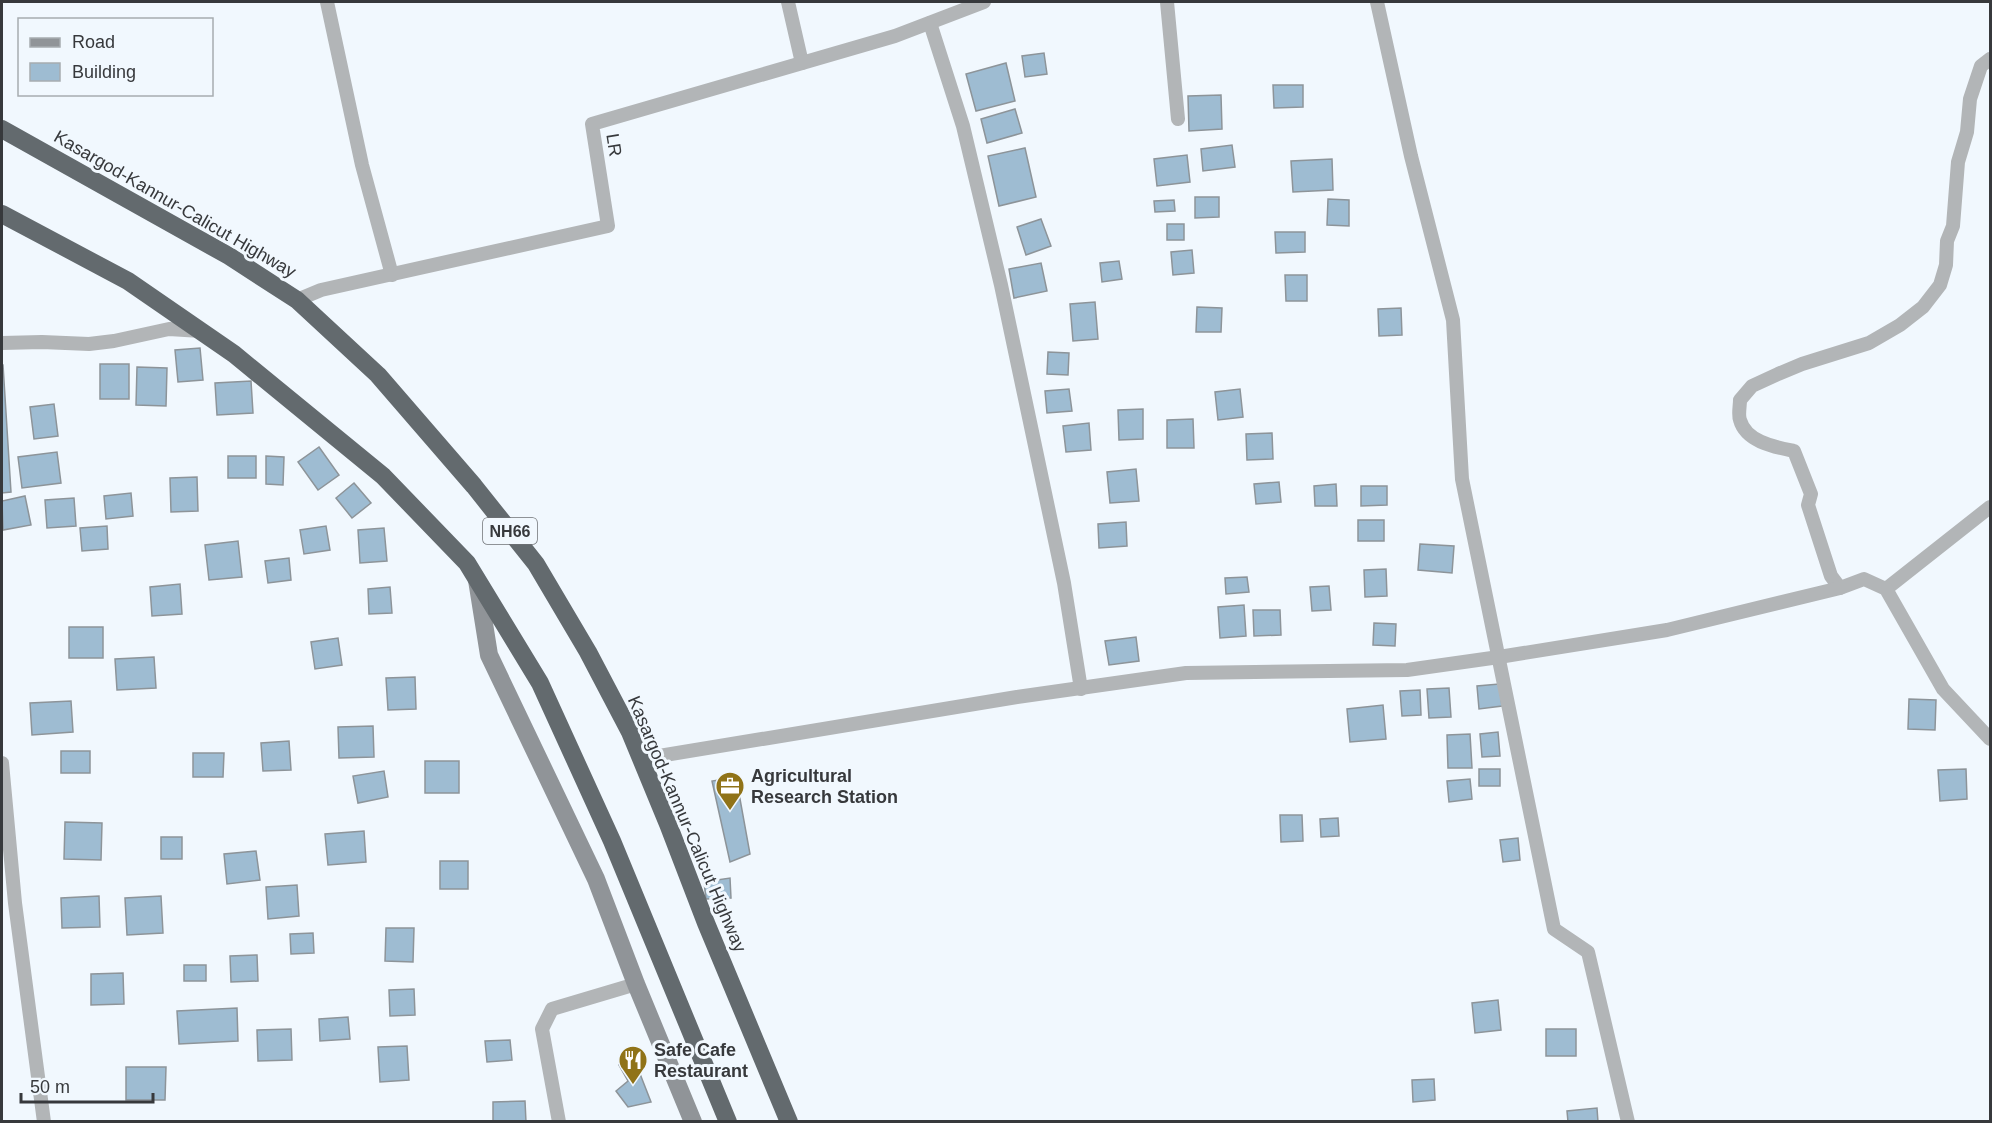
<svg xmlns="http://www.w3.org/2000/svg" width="1992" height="1123" font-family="Helvetica,sans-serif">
<rect width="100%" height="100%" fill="#f1f8fe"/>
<g fill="#9ebcd2" stroke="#8d9499" stroke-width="1.5">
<path d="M1044,53L1047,74L1025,77L1022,56Z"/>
<path d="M1006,63L1015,101L976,111L966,74Z"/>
<path d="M1273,85H1303V107L1274,108Z"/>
<path d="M1221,95L1222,129L1189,131L1188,96Z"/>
<path d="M1015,109L1022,133L987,143L981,119Z"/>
<path d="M1232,145L1235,167L1203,171L1201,149Z"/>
<path d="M1025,148L1036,197L999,206L988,156Z"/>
<path d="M1187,155L1190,182L1157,186L1154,159Z"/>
<path d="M1332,159L1333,190L1293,192L1291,161Z"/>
<path d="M1195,197H1219V217L1195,218Z"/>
<path d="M1328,199L1349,200V226L1327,225Z"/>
<path d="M1174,200L1175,211L1155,212L1154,201Z"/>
<path d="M1041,219L1051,246L1026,255L1017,227Z"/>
<rect x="1167" y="224" width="17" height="16"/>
<path d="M1275,232H1305V252L1276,253Z"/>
<path d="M1192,250L1194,273L1173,275L1171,252Z"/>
<path d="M1119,261L1122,279L1102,282L1100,263Z"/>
<path d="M1041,263L1047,291L1014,298L1009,269Z"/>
<path d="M1285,275H1307V301H1286Z"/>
<path d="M1095,302L1098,339L1073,341L1070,304Z"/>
<path d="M1197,307L1222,308L1221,332H1196Z"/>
<path d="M1401,308L1402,335L1379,336L1378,309Z"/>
<path d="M200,348L203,380L178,382L175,350Z"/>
<path d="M1048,352L1069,353L1068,375L1047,374Z"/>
<rect x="100" y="364" width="29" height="35"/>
<path d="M2,365H3L11,492L2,493Z"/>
<path d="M137,367L167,368L166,406L136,405Z"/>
<path d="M251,381L253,413L217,415L215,383Z"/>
<path d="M1069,389L1072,411L1047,413L1045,391Z"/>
<path d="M1240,389L1243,417L1218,420L1215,392Z"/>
<path d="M54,404L58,436L34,439L30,407Z"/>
<path d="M1143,409V439L1119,440L1118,410Z"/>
<path d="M1193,419L1194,448H1167V420Z"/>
<path d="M1089,423L1091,450L1066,452L1063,426Z"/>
<path d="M1272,433L1273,459L1247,460L1246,434Z"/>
<path d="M319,447L339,475L318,490L298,462Z"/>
<path d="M57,452L61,483L22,488L18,457Z"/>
<rect x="228" y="456" width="28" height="22"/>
<path d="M266,456L284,457L283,485L266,484Z"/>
<path d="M1136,469L1139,501L1110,503L1107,472Z"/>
<path d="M197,477L198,511L171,512L170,478Z"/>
<path d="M1279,482L1281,502L1256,504L1254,484Z"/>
<path d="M354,483L371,503L352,518L336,498Z"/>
<path d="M1336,484L1337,506H1315L1314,486Z"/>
<path d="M1361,486H1387V505L1361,506Z"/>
<path d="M131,493L133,516L106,519L104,496Z"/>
<path d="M25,496L31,525L3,530L2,501Z"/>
<path d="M74,498L76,526L47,528L45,500Z"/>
<rect x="1358" y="520" width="26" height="21"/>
<path d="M1126,522L1127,546L1099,548L1098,524Z"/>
<path d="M107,526L108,549L82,551L80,528Z"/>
<path d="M326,526L330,550L304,554L300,530Z"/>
<path d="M384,528L387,561L360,563L358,530Z"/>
<path d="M238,541L242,577L209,580L205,545Z"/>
<path d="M1420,544L1454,546L1452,573L1418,570Z"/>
<path d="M289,558L291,580L268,583L265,561Z"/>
<path d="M1386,569L1387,596L1365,597L1364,570Z"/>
<path d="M1247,577L1249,592L1226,594L1225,578Z"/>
<path d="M180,584L182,614L152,616L150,587Z"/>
<path d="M1329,586L1331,610L1312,611L1310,587Z"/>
<path d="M390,587L392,613L369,614L368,589Z"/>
<path d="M1244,605L1246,636L1220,638L1218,607Z"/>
<path d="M1253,610H1280L1281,635L1254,636Z"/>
<path d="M1374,623L1396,624L1395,646L1373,645Z"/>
<rect x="69" y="627" width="34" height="31"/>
<path d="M1136,637L1139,661L1109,665L1105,641Z"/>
<path d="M338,638L342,665L315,669L311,642Z"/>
<path d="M154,657L156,688L117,690L115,659Z"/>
<path d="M415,677L416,709L388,710L386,678Z"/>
<path d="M1499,684L1502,706L1479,709L1477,686Z"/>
<path d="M1449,688L1451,717L1429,718L1427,689Z"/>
<path d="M1420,690L1421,715L1402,716L1400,691Z"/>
<path d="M1909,699L1936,700L1935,730L1908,729Z"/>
<path d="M71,701L73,732L32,735L30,703Z"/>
<path d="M1383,705L1386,739L1350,742L1347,709Z"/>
<path d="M373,726L374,757L339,758L338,727Z"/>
<path d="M1498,732L1500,756L1482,757L1480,734Z"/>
<path d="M1470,734L1472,768H1448L1447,735Z"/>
<path d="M289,741L291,770L263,771L261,743Z"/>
<rect x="61" y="751" width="29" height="22"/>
<path d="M193,753H224L223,777H193Z"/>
<rect x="425" y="761" width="34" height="32"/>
<rect x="1479" y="769" width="21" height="17"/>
<path d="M1966,769L1967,799L1940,801L1938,770Z"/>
<path d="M384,771L388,797L358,803L353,776Z"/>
<path d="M736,777L750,854L730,862L712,781Z"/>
<path d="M1470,779L1472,799L1449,802L1447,781Z"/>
<path d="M1280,815H1302L1303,841L1281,842Z"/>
<path d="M1338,818L1339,836L1321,837L1320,819Z"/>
<path d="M65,822L102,823L101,860L64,859Z"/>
<path d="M364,831L366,862L328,865L325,834Z"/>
<rect x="161" y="837" width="21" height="22"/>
<path d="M1518,838L1520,860L1503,862L1500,840Z"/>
<path d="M256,851L260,880L227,884L224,854Z"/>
<rect x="440" y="861" width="28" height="28"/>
<path d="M730,878L731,898L706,899L704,882Z"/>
<path d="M297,885L299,916L268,919L266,887Z"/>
<path d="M99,896L100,927L62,928L61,898Z"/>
<path d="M161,896L163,933L127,935L125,898Z"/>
<path d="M386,928H414L413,962L385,961Z"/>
<path d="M313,933L314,953L291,954L290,934Z"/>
<path d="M257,955L258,981L231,982L230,956Z"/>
<rect x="184" y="965" width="22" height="16"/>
<path d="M123,973L124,1004L91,1005V974Z"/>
<path d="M414,989L415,1015L390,1016L389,990Z"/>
<path d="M1498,1000L1501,1030L1475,1033L1472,1003Z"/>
<path d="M237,1008L238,1041L179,1044L177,1011Z"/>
<path d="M348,1017L350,1039L320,1041L319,1019Z"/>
<path d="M291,1029L292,1060L258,1061L257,1030Z"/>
<rect x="1546" y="1029" width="30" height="27"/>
<path d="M510,1040L512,1060L487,1062L485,1041Z"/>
<path d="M407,1046L409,1080L380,1082L378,1047Z"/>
<path d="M635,1061L651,1102L628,1107L616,1091L628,1081L619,1065Z"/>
<path d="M126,1067H166L165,1100H126Z"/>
<path d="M1434,1079L1435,1100L1413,1102L1412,1080Z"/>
<path d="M525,1101L526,1122H493V1102Z"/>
<path d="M1597,1108L1598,1122H1568L1567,1111Z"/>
</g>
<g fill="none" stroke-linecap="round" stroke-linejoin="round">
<g stroke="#b2b5b7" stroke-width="14">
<path d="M327,2L362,165L392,275"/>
<path d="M788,2L802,63"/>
<path d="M1167,2L1178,119"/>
<path d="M1377,2L1411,156L1453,320L1462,479L1554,929L1588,952L1628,1122"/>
<path d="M930,23L963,126L1001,285L1064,583L1081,689"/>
<path d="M297,300L321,290L608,226L592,124L895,36L984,2"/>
<path d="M2,343L42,342L89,344L114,341L169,329L201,331"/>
<path d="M1840,588L1831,576L1808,505L1811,494L1794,451C1775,447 1746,442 1740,420C1738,415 1740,406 1740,400L1752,386L1778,374L1802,364L1869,343L1900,325L1923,307L1940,285L1946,265L1947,241L1953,226L1958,162L1967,132L1970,99L1981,66L1990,59"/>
<path d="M1886,589L1990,507"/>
<path d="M641,759L1017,697L1186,673L1407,670L1499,657L1667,630L1840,588L1864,579L1886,589L1943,689L1990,739"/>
<path d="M2,763L15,903L44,1122"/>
<path d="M559,1122L542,1029L552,1009L636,984"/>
</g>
<path stroke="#909498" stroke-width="18" d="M477,580L489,655L596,879L636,984L693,1122"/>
<g stroke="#636a6e" stroke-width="18">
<path d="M2,129L229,256L297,300L378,375L474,486L536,564L588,652L630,732L668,824L706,923L789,1122"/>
<path d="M2,214L128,281L234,354L383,476L467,563L540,683L612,841L728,1122"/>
</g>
</g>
<defs>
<g id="office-pin" transform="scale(1.5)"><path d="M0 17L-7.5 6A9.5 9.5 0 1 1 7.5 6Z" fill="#907318" stroke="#f1f8fe"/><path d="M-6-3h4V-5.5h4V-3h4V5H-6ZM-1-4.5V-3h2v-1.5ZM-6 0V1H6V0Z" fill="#fff"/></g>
<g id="restaurant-pin" transform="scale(1.5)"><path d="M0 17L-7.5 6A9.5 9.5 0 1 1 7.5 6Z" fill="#907318" stroke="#f1f8fe"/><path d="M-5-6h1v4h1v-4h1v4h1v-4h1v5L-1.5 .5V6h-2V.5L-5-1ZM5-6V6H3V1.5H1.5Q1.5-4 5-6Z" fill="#fff"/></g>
</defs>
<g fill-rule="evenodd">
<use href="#office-pin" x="730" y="786"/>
<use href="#restaurant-pin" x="633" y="1060"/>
</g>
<g text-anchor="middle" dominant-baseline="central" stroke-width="6" stroke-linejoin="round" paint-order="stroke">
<rect fill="#f1f8fe" stroke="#6f7276" stroke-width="1.5" x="483" y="518" width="54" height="26" rx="4.5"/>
<g font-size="16" font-weight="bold" fill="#37393c">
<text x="510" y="531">NH66</text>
</g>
<g font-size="18" fill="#37393c" stroke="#f1f8fe">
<text transform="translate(614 145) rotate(81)">LR</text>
<text transform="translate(175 204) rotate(30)">Kasargod-Kannur-Calicut Highway</text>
<text transform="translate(687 824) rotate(67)">Kasargod-Kannur-Calicut Highway</text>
</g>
<g font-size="18" font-weight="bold" fill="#37393c" stroke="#f1f8fe" text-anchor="start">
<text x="751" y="776">Agricultural<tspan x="751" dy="21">Research Station</tspan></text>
<text x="654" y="1050">Safe Cafe<tspan x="654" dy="21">Restaurant</tspan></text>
</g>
</g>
<rect width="1992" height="1123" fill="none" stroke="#37393c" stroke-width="6"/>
<rect x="18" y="18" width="195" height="78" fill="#f1f8fe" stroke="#a7acb0" stroke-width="1.5"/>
<rect x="30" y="38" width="30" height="9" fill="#909498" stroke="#a7acb0" stroke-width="1.5"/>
<text x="72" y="48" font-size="18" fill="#37393c">Road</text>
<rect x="30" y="63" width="30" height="18" fill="#9ebcd2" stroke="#a7acb0" stroke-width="1.5"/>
<text x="72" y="78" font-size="18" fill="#37393c">Building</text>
<path d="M21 1093v9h132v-9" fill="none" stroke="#37393c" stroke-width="3"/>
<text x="30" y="1093" font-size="18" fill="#37393c" stroke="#f1f8fe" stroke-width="4.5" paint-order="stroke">50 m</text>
</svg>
